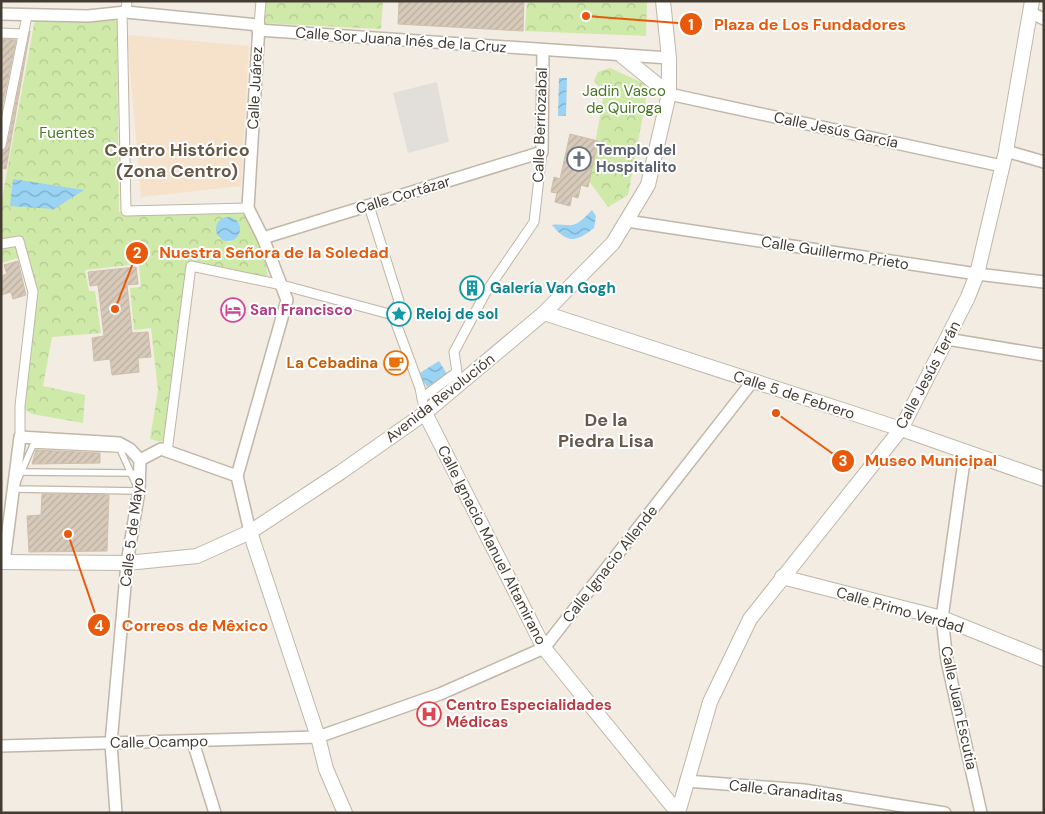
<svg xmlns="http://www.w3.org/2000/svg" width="1045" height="814" font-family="'DM Sans',sans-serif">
<defs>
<pattern id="forest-crowns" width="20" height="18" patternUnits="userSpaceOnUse" patternTransform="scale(1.25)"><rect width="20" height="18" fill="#cfe9a8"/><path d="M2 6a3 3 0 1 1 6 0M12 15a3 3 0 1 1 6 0" fill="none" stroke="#b3c991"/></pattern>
<pattern id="water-waves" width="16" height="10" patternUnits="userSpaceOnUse" patternTransform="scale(1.25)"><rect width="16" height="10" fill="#9ad3f3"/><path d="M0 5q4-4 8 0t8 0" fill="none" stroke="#7facc5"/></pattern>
<pattern id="building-hatch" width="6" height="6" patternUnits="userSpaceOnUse" patternTransform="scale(1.25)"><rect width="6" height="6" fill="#d7caba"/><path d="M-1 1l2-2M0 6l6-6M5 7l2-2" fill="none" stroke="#baaea0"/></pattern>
</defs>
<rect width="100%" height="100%" fill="#f2ece2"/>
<path fill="#f6e2cb" d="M127,35L249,46L241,186L141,197Z"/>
<g fill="url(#forest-crowns)" fill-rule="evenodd">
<path d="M264,1H383L381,29L263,23Z"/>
<path d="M527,1H647L646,36L525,31Z"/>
<path d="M117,18L119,212L243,211L262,243L268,278L191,267L166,440L160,442L150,439L158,390L151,328L134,330L130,288L141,287L139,264L85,270L89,291H95L101,333L52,337L43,386L85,395L83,423L32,414L20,406L30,296L18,258L1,263V204L35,19ZM234,219L239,225V234L230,242L218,238Z"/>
<path d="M610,68L643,83L648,88L628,195L608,207L589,181L604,92L594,81L598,72Z"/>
</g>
<path fill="#e2dfdb" d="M437,82L449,142L408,153L393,93Z"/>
<g fill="url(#water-waves)">
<path d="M559,78H567L566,116H558Z"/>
<path d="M13,179L84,190L54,209L10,206Z"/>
<path d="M592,210L596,216L594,228C575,243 567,243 552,225C558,224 562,225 568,225C577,227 586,216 592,210Z"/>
<circle cx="228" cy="229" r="12"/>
<path d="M439,361L447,374L427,387L418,374Z"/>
</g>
<g fill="url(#building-hatch)" stroke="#cfbfaa">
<path d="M399,1H524L523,31L398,24Z"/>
<path d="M30,31L6,169L1,168V151L7,146Z"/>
<path d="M1,39L16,40L1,112Z"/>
<path d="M570,134L598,141L588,187L581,185L578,198L572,196L570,206L555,202L557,193L551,192L554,177L560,179Z"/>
<path d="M18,261L26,295L13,299L11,292L1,295V276L7,274L4,265Z"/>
<path d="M136,267L138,284L127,285L132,333L148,332L151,357L138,358L139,372L112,375L110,359L94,361L92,338L104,336L98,285L90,286L88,272Z"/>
<path d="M36,450L100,453V463L32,464Z"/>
<path d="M42,494L109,495L107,551L29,552L27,516L41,515Z"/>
</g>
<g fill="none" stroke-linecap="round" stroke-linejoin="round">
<g stroke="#c1b6a7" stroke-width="8">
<g id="service">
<path d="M33,445L120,449L139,491L14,489Z"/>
<path d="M22,472L132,473"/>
</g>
</g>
<g stroke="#c1b6a7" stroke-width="11">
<g id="pedestrian">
<path d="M122,12L126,211L248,208"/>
<path d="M126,12L127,1"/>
<path d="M259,25L261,1"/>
<path d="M1,33L23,34"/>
<path d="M1,145L27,16"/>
<path d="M369,206L399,301L393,315L420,388L425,413"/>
<path d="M1,244L19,241L33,292L20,406V437"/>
<path d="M422,398L457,372L454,352L486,292L534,222L542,152"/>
<path d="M167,452L191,266L282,285L393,315"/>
</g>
</g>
<g stroke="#c1b6a7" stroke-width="14">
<g id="minor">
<path d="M1031,13L1044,19"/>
<path d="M1,14L88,16L126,12L259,25L248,208L263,238L287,300L237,476L250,532"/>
<path d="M258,30L669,58"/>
<path d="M669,94L1002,166"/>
<path d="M1006,151L1044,162"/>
<path d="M627,221L977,274L1044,282"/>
<path d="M263,238L542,152L543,50"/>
<path d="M947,339L1044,355"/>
<path d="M965,454L942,618L947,661L981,813"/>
<path d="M140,460L161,449L237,476"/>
<path d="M4,562L20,437L119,443L130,449L140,460"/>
<path d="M193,742L215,813"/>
<path d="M1,746L318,737L440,694L544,648L752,382"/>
<path d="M686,781L804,790L945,813"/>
<path d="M116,813L111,743L127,563L139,491L140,460"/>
</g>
</g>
<g stroke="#c1b6a7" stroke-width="16">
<g id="tertiary">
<path d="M622,56L669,94"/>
<path d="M544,313L901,429L1044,479"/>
<path d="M425,413L544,648L678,813"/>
<path d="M250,532L318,737L326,769L345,813"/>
<path d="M1,562L127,563L197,556L250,532L341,472L425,413L544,313L613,243L648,185L669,94V58L663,1"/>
<path d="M782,577L942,618L1044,659"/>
<path d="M678,813L710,702L750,619L901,429L968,297L977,274L1006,151L1032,1"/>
</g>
</g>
<use href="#service" stroke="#fff" stroke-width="5.5"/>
<use href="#pedestrian" stroke="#fff" stroke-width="9"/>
<use href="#minor" stroke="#fff" stroke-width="11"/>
<use href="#tertiary" stroke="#fff" stroke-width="14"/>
</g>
<defs>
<g id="church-ring" transform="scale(1.25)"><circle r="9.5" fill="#fff" stroke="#6b7280" stroke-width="1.5"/><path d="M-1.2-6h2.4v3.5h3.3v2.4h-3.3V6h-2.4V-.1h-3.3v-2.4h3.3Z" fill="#6b7280"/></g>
<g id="building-ring" transform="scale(1.25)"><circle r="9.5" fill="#fff" stroke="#0f9aa8" stroke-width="1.5"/><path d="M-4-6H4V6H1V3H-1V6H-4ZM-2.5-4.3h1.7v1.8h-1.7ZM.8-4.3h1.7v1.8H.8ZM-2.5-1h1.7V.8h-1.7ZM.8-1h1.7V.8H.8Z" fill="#0f9aa8"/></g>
<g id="hotel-ring" transform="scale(1.25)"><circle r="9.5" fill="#fff" stroke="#d1479c" stroke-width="1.5"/><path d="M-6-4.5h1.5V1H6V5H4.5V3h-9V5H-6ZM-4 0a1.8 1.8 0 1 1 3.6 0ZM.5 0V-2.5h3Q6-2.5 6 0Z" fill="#d1479c"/></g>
<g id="sight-ring" transform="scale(1.25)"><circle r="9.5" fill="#fff" stroke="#0f9aa8" stroke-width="1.5"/><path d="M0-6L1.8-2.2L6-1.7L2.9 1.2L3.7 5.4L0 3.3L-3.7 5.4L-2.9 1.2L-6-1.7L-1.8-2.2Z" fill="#0f9aa8"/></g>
<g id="cafe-ring" transform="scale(1.25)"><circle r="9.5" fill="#fff" stroke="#e8710a" stroke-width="1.5"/><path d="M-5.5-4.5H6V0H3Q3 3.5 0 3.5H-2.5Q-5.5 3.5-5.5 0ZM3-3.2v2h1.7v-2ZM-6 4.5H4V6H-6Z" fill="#e8710a"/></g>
<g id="hospital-ring" transform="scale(1.25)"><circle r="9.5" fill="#fff" stroke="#e0444e" stroke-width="1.5"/><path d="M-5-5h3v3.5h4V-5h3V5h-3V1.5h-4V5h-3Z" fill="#e0444e"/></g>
</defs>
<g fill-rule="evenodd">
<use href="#church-ring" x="579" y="159"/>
<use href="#building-ring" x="472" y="288"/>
<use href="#hotel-ring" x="233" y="310"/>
<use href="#sight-ring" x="399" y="314"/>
<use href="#cafe-ring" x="396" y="363"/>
<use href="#hospital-ring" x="429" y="714"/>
</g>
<g text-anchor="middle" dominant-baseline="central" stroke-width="4" stroke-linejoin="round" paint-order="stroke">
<g font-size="15" fill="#443c32" stroke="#fff">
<text transform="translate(401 40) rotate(4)">Calle Sor Juana Inés de la Cruz</text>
<text transform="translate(255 88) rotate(-87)">Calle Juárez</text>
<text transform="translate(540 125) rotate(-88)">Calle Berriozabal</text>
<text transform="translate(836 130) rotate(12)">Calle Jesús García</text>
<text transform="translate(403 195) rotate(-17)">Calle Cortázar</text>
<text transform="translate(835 253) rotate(9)">Calle Guillermo Prieto</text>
<text transform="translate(928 375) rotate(-62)">Calle Jesús Terán</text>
<text transform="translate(794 395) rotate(18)">Calle 5 de Febrero</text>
<text transform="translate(440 398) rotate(-38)">Avenida Revolución</text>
<text transform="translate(132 532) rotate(-83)">Calle 5 de Mayo</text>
<text transform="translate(492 545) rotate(63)">Calle Ignacio Manuel Altamirano</text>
<text transform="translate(610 564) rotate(-52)">Calle Ignacio Allende</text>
<text transform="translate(900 610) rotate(16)">Calle Primo Verdad</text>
<text transform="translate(959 708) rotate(78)">Calle Juan Escutia</text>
<text transform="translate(159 742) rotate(-1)">Calle Ocampo</text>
<text transform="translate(786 791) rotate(6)">Calle Granaditas</text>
</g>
<g font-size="15" fill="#487724" stroke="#fff">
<text x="624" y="91">Jadin Vasco<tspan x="624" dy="17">de Quiroga</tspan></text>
<text x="67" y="133">Fuentes</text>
</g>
<g font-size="15" font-weight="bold" fill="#5b616d" stroke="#fff" text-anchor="start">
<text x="596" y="150">Templo del<tspan x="596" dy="17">Hospitalito</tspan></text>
</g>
<g font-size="15" font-weight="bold" fill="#0d838f" stroke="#fff" text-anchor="start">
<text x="490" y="288">Galería Van Gogh</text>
<text x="416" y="314">Reloj de sol</text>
</g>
<g font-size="15" font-weight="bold" fill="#b23c85" stroke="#fff" text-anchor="start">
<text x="250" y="310">San Francisco</text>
</g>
<g font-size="15" font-weight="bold" fill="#c56008" stroke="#fff" text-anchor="end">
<text x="378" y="363">La Cebadina</text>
</g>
<g font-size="15" font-weight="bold" fill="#be3a42" stroke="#fff" text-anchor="start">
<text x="446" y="705">Centro Especialidades<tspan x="446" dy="17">Médicas</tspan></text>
</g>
<g font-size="18" font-weight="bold" fill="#675949" stroke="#fff">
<text x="177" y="150">Centro Histórico<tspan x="177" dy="21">(Zona Centro)</tspan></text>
<text x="606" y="420">De la<tspan x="606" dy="21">Piedra Lisa</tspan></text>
</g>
</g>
<path fill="none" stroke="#e8590c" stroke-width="2" d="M586 16L691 24M115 309L137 253M776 413L843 461M68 534L99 625"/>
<g fill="#e8590c" stroke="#fff" stroke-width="2">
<circle cx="586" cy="16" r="5"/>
<circle cx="115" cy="309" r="5"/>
<circle cx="776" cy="413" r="5"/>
<circle cx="68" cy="534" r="5"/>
<circle cx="691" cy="24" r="12"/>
<circle cx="137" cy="253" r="12"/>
<circle cx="843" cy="461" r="12"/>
<circle cx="99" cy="625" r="12"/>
</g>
<g font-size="15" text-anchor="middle" font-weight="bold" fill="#fff">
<text x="691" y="30">1</text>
<text x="137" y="258">2</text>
<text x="843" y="466">3</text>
<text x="99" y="631">4</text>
</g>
<g font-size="16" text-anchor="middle" font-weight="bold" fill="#e8590c" stroke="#fff" stroke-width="4" stroke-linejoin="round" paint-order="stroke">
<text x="810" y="30">Plaza de Los Fundadores</text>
<text x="274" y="258">Nuestra Señora de la Soledad</text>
<text x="931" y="466">Museo Municipal</text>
<text x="195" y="631">Correos de Mêxico</text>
</g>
<rect width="1045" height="814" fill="none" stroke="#443c32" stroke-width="5"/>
</svg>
